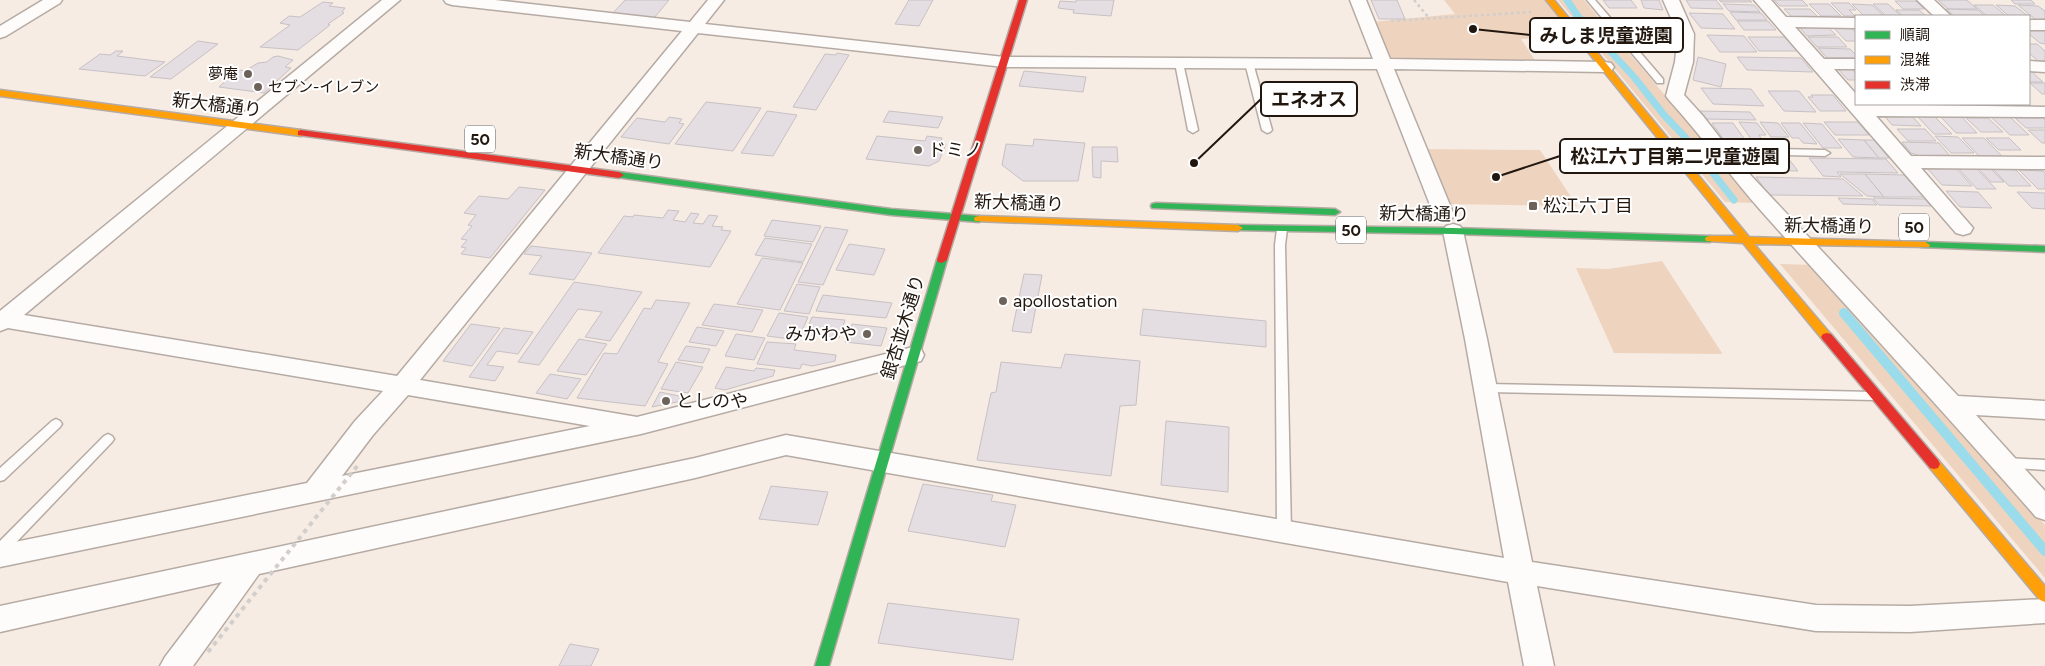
<svg xmlns="http://www.w3.org/2000/svg" width="2045" height="666" font-family="Figtree,'Noto Sans JP',sans-serif">
<rect width="100%" height="100%" fill="#f6ece4"/>
<g fill="#eed3be">
<path d="M1444,0H1552L1578,36L1521,39L1538,65L1386,62L1372,22L1455,14Z"/>
<path d="M1558,0H1584L1674,106L1689,120L1720,159L1723,166L1754,203L1725,202Z"/>
<path d="M1422,149L1540,150L1577,206L1445,204Z"/>
<path d="M1662,261L1722,353V354L1614,353L1576,268L1608,269Z"/>
<path d="M1780,264L1813,265L2045,525V578Z"/>
</g>
<g fill="none" stroke-linecap="round" stroke-linejoin="round">
<path stroke="#9adceb" stroke-width="7" d="M1567,0L1577,15L1634,77L1664,115L1684,136L1734,200"/>
<path stroke="#9adceb" stroke-width="10" d="M1844,313L2045,551"/>
</g>
<g fill="#e4dde1" stroke="#c8c1c4">
<path d="M625,0H669L654,18L613,13Z"/>
<path d="M909,0H933L919,26L895,24Z"/>
<path d="M1076,0H1114L1111,16L1073,13L1074,10L1058,8L1060,1L1076,2Z"/>
<path d="M1371,0H1397L1405,19H1379Z"/>
<path d="M1603,0H1631L1637,8H1609Z"/>
<path d="M1641,0H1659L1663,10L1644,8Z"/>
<path d="M1686,0H1716L1723,9L1691,8Z"/>
<path d="M1719,0H1750L1752,2H1721Z"/>
<path d="M1774,0H1802L1808,6H1780Z"/>
<path d="M1938,0H1967L1977,9H1948Z"/>
<path d="M2011,0H2031L2035,4H2015Z"/>
<path d="M1895,1H1916L1924,9H1903Z"/>
<path d="M323,2L333,3L329,6L345,8L342,12L344,13L328,24L330,25L298,50L260,47L290,25L280,23L289,16L300,17Z"/>
<path d="M1831,3H1849L1856,10H1849L1855,16H1844Z"/>
<path d="M1723,4L1754,5L1760,12L1729,11Z"/>
<path d="M1809,4H1829L1841,16H1821Z"/>
<path d="M1852,4L1872,5L1884,16H1864Z"/>
<path d="M1873,4H1888L1901,16H1886Z"/>
<path d="M1974,5H1993L2006,16H1987Z"/>
<path d="M1996,5L2015,6L2028,16H2009Z"/>
<path d="M2018,5L2038,6L2045,11V20H2036Z"/>
<path d="M1784,9H1810L1819,18H1793Z"/>
<path d="M1946,9L1978,10L1985,16H1954Z"/>
<path d="M1896,10H1919L1926,16H1903Z"/>
<path d="M1730,12L1761,13L1767,20H1736Z"/>
<path d="M1689,13L1723,14L1735,29L1701,28Z"/>
<path d="M1737,21H1768L1776,30H1744Z"/>
<path d="M1804,26L1828,27L1836,35L1807,36L1800,28Z"/>
<path d="M1833,27H1850L1856,33V41H1846Z"/>
<path d="M2029,29L2045,30V44L2040,43L2029,34Z"/>
<path d="M1707,35L1744,36L1757,52H1720Z"/>
<path d="M1748,37H1785L1797,51H1759Z"/>
<path d="M1808,37H1838L1847,47H1817Z"/>
<path d="M198,41L218,44L171,79L150,77Z"/>
<path d="M2029,44H2037L2045,51V61H2038L2029,53Z"/>
<path d="M1818,48L1850,49L1856,55V58H1827Z"/>
<path d="M116,51H123L117,56L165,62L145,76L79,69L100,54L110,55Z"/>
<path d="M837,53L849,55L816,110L793,107L825,54L836,55Z"/>
<path d="M278,56L293,60L285,67L291,68L264,93L219,87L233,74L241,70L245,71L258,63L267,62L273,57Z"/>
<path d="M1698,57L1726,64L1721,87L1693,80Z"/>
<path d="M1737,57L1801,58L1813,72L1747,70Z"/>
<path d="M1837,68L1852,69L1856,74V80H1848Z"/>
<path d="M1024,71L1086,77L1083,92L1019,86Z"/>
<path d="M2029,71H2031L2043,82H2029Z"/>
<path d="M2030,83H2045V94H2042Z"/>
<path d="M1701,88L1751,89L1764,106L1713,104Z"/>
<path d="M1768,91H1799L1816,112L1784,111Z"/>
<path d="M1811,95H1833L1846,111H1820L1808,97H1813Z"/>
<path d="M706,102L761,108L733,151L675,144Z"/>
<path d="M2000,104H2028L2025,107L2003,106Z"/>
<path d="M767,111L797,115L773,156L741,153Z"/>
<path d="M889,111L943,117L938,128L883,122Z"/>
<path d="M1700,111L1750,112L1756,120L1706,119Z"/>
<path d="M1883,114L1911,115L1921,126L1892,125Z"/>
<path d="M1939,115H1960L1977,133H1956Z"/>
<path d="M1917,116H1934L1952,134H1934Z"/>
<path d="M1990,116H2009L2029,135H2010Z"/>
<path d="M669,117L682,119L679,123L684,124L669,144L621,137L637,118L665,122Z"/>
<path d="M1966,118H1988L2003,132H1981Z"/>
<path d="M2015,118H2043L2045,120V128H2026Z"/>
<path d="M1739,122L1757,123L1766,135H1759L1762,140L1751,139Z"/>
<path d="M1760,122L1778,123L1789,137H1771Z"/>
<path d="M1824,122H1858L1869,135H1835Z"/>
<path d="M1712,123H1733L1748,144L1732,143L1730,140H1724Z"/>
<path d="M1781,123H1800L1817,144L1803,143L1799,138H1792Z"/>
<path d="M1803,123L1822,124L1842,148H1823Z"/>
<path d="M1897,129H1925L1936,141H1908Z"/>
<path d="M2028,130H2045V143H2042Z"/>
<path d="M877,136L925,141L927,136L942,138L940,144H946L939,161L929,166L866,159Z"/>
<path d="M1935,136L1958,137L1974,153H1951Z"/>
<path d="M1962,138H1984L2002,156H1979Z"/>
<path d="M1986,138H2009L2021,150H1999Z"/>
<path d="M1034,139L1085,143L1078,181H1023L1002,165L1006,144L1033,146Z"/>
<path d="M1838,139L1864,140L1879,158L1853,157Z"/>
<path d="M1864,140H1874L1889,158H1879Z"/>
<path d="M1902,142L1939,143L1951,157L1920,156L1911,153Z"/>
<path d="M1092,147H1117L1118,162L1101,161V178L1093,177Z"/>
<path d="M1740,157L1788,158L1798,171L1749,170Z"/>
<path d="M1809,158L1886,159L1898,173L1837,172L1841,177L1823,176Z"/>
<path d="M1927,168L1957,169L1972,186L1942,185Z"/>
<path d="M1958,168H1976L1996,189H1977Z"/>
<path d="M1978,168L1991,169L2004,182H1991Z"/>
<path d="M1992,168L2016,170L2031,186H2009Z"/>
<path d="M2019,170L2043,171L2045,173V189H2038Z"/>
<path d="M1840,174H1865L1884,197L1867,196Z"/>
<path d="M1865,174L1904,175L1924,197H1884Z"/>
<path d="M1756,177L1843,179L1863,196L1769,195Z"/>
<path d="M519,187L545,190L490,258L461,254L466,248L461,247L467,240L461,239L472,226L468,225L476,215L464,213L479,196L508,199Z"/>
<path d="M1946,191L1978,192L1992,208L1960,207Z"/>
<path d="M2017,192L2045,193V209L2032,208Z"/>
<path d="M1838,198L1872,199L1877,205L1843,204Z"/>
<path d="M1873,198L1925,199L1931,206L1879,205Z"/>
<path d="M668,210L679,211L673,220L685,222L691,213L699,214L693,223L703,224L709,215L718,216L712,226L723,227L721,230L731,231L710,267L598,253L624,216L633,217L634,215L663,218Z"/>
<path d="M772,220L821,226L813,242L764,236Z"/>
<path d="M825,227L848,230L823,285L798,282Z"/>
<path d="M765,238L812,244L803,262L755,255Z"/>
<path d="M849,244L885,249L874,275L836,270Z"/>
<path d="M531,246L592,253L574,280L529,274L542,256L524,254Z"/>
<path d="M762,258L803,263L780,310L737,304Z"/>
<path d="M1024,274L1042,275L1031,333L1012,331Z"/>
<path d="M574,282L642,292L610,341L585,337L602,312L578,309L539,365L518,362Z"/>
<path d="M797,284L820,287L809,314L784,311Z"/>
<path d="M823,295L892,303L886,318L816,311Z"/>
<path d="M656,300L690,303L658,362L668,364L645,406L577,398L604,353L617,354L644,308L651,309Z"/>
<path d="M714,304L763,310L752,332L702,325Z"/>
<path d="M1143,309L1266,321V347L1140,335Z"/>
<path d="M779,313L808,317L798,340L767,336Z"/>
<path d="M812,317L845,320L839,338L805,335Z"/>
<path d="M471,324L500,328L472,366L443,361Z"/>
<path d="M852,324L887,328L881,346L845,342Z"/>
<path d="M697,327L724,331L716,346L689,342Z"/>
<path d="M504,328L533,332L518,354L497,351L487,365L504,367L495,381L469,377Z"/>
<path d="M736,334L765,338L754,360L725,356Z"/>
<path d="M579,339L607,344L586,375L557,371Z"/>
<path d="M767,342L796,344L794,350L836,355L835,361L812,366L802,364L800,369L757,364Z"/>
<path d="M686,346L710,349L703,363L678,360Z"/>
<path d="M1065,354L1140,361L1136,405L1120,406L1111,476L977,460L991,393L996,392L1001,362L1061,368Z"/>
<path d="M676,362L703,367L688,393L661,389Z"/>
<path d="M726,367L754,371L756,368L775,370L773,376L725,390L715,388Z"/>
<path d="M550,374L581,379L567,399L536,393Z"/>
<path d="M660,392L684,397L682,401L652,407Z"/>
<path d="M1166,421L1229,427L1228,492L1161,485Z"/>
<path d="M923,484L993,495L991,501L1016,505L1005,547L908,531Z"/>
<path d="M771,486L828,492L818,525L759,519Z"/>
<path d="M888,603L1019,619L1013,660L878,643Z"/>
<path d="M570,644L599,649L591,666H559Z"/>
</g>
<g fill="none" stroke-linecap="round" stroke-linejoin="round">
<g stroke="#b5aba4" stroke-width="3">
<g id="lane">
<path d="M1587,0H1595L1663,79V83H1657Z"/>
<path d="M1179,60L1183,63L1198,130L1193,133L1188,130L1175,63Z"/>
<path d="M1249,60L1253,63L1272,130L1270,132L1267,133L1262,130L1245,63Z"/>
<path d="M1721,148L1825,150L1830,153L1825,156L1718,153L1716,151Z"/>
<path d="M1282,226L1287,229L1285,245L1291,531L1289,535L1284,537L1279,535L1277,531L1275,245L1277,229Z"/>
<path d="M1487,384L1874,392L1878,393L1880,396L1878,399L1874,400L1487,392L1483,391L1481,388L1483,385Z"/>
<path d="M56,419L60,421L62,424L60,427L4,480L0,481V468L52,421Z"/>
<path d="M108,434L112,436L114,439L112,442L5,554L0,556V541L104,436Z"/>
<path d="M2006,458L2045,460V470L2002,467L2000,463L2002,459Z"/>
</g>
</g>
<g stroke="#b5aba4" stroke-width="3">
<g id="street">
<path d="M43,0H62L60,3L6,36L0,38V26Z"/>
<path d="M382,0H400L24,315L397,376L682,31L452,5L446,3L444,0H495L690,22L708,0H724L705,24L1004,57L1373,59L1350,0H1366L1390,59L1605,62L1611,63L1614,67L1611,71L1605,72L1394,69L1454,215L1451,220L1444,221L1437,220L1434,215L1377,69L1004,67L698,33L420,380L637,417L913,347L921,349L924,355L921,361L641,434L0,567V545L307,483L355,421L383,391L8,328L0,331V311ZM408,395L590,426L342,476L373,435Z"/>
<path d="M1663,0H1679L1694,34L1693,62L1684,95L1703,116L1742,166L1958,396L2045,401V419L1976,415L2045,491V520L2036,517C1946,414 1854,315 1763,213C1730,176 1702,136 1669,100L1666,96L1675,62L1678,34Z"/>
<path d="M1754,0H1771L1786,17L1856,18V28L1795,27L1824,59H1856V69H1834L1856,94V104L2045,107V117L1876,116L1911,156L2045,157V169L1921,168L1973,228L1970,233L1963,235L1956,233Z"/>
<path d="M1917,0H1934L1951,16H1934Z"/>
<rect x="2029" y="20" width="16" height="10"/>
<path d="M2029,61L2045,62V72L2029,71Z"/>
<path d="M1453,224L1460,226L1463,231L1487,339L1532,562L1816,605L1910,606L2045,599V623L1910,632L1816,631L1537,586L1554,666H1524L1508,582L786,455L695,478L259,574L193,666H160L165,657L222,582L0,632V606L695,458L786,435L1504,558L1465,339L1443,231L1446,226Z"/>
</g>
</g>
<g stroke="#b5aba4" stroke-width="3">
<g id="fast">
<path d="M619,172L891,209L979,216L984,219L979,222L891,215L616,177L614,175L616,173Z"/>
<path d="M1156,203L1335,209L1340,212L1335,215L1152,208L1151,206L1152,204Z"/>
<path d="M1238,225L1453,228L1710,236L1715,239L1710,242L1453,234L1234,230L1233,228L1234,226Z"/>
<path d="M1925,242L2045,246V252L1921,247L1920,245Z"/>
<path d="M942,257L947,260L829,666H815L937,260Z"/>
</g>
</g>
<g stroke="#b5aba4" stroke-width="3">
<g id="slow">
<path d="M1546,0H1554L1749,237L1925,242L1930,245L1929,247L1754,244L1833,337L1831,340H1823L1743,243L1706,241L1705,239L1706,237L1710,236H1737Z"/>
<path d="M0,90L301,130L306,133L301,136L0,96Z"/>
<path d="M979,216L1238,225L1243,228L1238,231L975,221L974,219L975,217Z"/>
<path d="M1934,459L1938,460L2045,586V602L2040,600L1930,468L1928,464L1930,460Z"/>
</g>
</g>
<g stroke="#b5aba4" stroke-width="3">
<g id="jam">
<path d="M1019,0H1027L947,260L942,263L938,262L937,260Z"/>
<path d="M301,130L619,172L624,175L619,178L298,135V131Z"/>
<path d="M1827,333L1831,334L1938,460L1940,464L1938,468L1934,469L1930,468L1823,340L1821,337L1823,334Z"/>
</g>
</g>
<g stroke="#d2cecc" stroke-width="2.5" stroke-dasharray="3 3" stroke-linecap="butt">
<path d="M1414,0L1429,18"/>
<path d="M1391,21L1531,12"/>
</g>
<use href="#lane" fill="#fefcfb" fill-rule="evenodd"/>
<use href="#street" fill="#fefcfb" fill-rule="evenodd"/>
<use href="#fast" fill="#30b455" fill-rule="evenodd"/>
<use href="#slow" fill="#ff9f0a" fill-rule="evenodd"/>
<use href="#jam" fill="#e5322d" fill-rule="evenodd"/>
<path stroke="#d2cecc" stroke-width="4" stroke-dasharray="4.5 4.5" stroke-linecap="butt" d="M208,652L358,465"/>
</g>
<g fill="#6c625a" stroke="#fff" stroke-width="2">
<circle cx="248" cy="74" r="5"/>
<circle cx="258" cy="87" r="5"/>
<circle cx="918" cy="150" r="5"/>
<rect x="1528" y="201" width="10" height="10" rx="2.5"/>
<circle cx="1003" cy="301" r="5"/>
<circle cx="867" cy="334" r="5"/>
<circle cx="666" cy="401" r="5"/>
</g>
<g text-anchor="middle" dominant-baseline="central" stroke-width="4" stroke-linejoin="round" paint-order="stroke">
<g font-size="15" fill="#22170f" stroke="#fff" text-anchor="end">
<text x="238" y="74">夢庵</text>
<text x="268" y="87" text-anchor="start">セブン-イレブン</text>
</g>
<g fill="#fff" stroke="#645d57" stroke-width="1">
<rect x="465" y="125.5" width="30" height="27" rx="4"/>
<rect x="1899" y="213.5" width="30" height="27" rx="4"/>
<rect x="1336" y="216.5" width="30" height="27" rx="4"/>
</g>
<g font-size="16" font-weight="bold" fill="#22170f">
<text x="480" y="139">50</text>
<text x="1914" y="227">50</text>
<text x="1351" y="230">50</text>
</g>
<g font-size="18" fill="#22170f" stroke="#fff">
<text transform="translate(217 105) rotate(7)">新大橋通り</text>
<text transform="translate(619 157) rotate(8)">新大橋通り</text>
<text transform="translate(1019 203) rotate(2)">新大橋通り</text>
<text transform="translate(1424 214) rotate(1)">新大橋通り</text>
<text transform="translate(1829 226) rotate(1)">新大橋通り</text>
<text transform="translate(903 327) rotate(-73)">銀杏並木通り</text>
</g>
<g font-size="18" fill="#22170f" stroke="#fff" text-anchor="start">
<text x="928" y="150">ドミノ</text>
<text x="1543" y="206">松江六丁目</text>
<text x="1013" y="301">apollostation</text>
<text x="857" y="334" text-anchor="end">みかわや</text>
<text x="676" y="401">としのや</text>
</g>
</g>
<path fill="none" stroke="#22170f" stroke-width="2" d="M1473 29L1530 35M1194 163L1261 99M1496 177L1560 156"/>
<g fill="#22170f" stroke="#fff" stroke-width="2">
<circle cx="1473" cy="29" r="5"/>
<circle cx="1194" cy="163" r="5"/>
<circle cx="1496" cy="177" r="5"/>
</g>
<g fill="#fff" stroke="#22170f" stroke-width="2">
<rect x="1530" y="18" width="153" height="34" rx="5"/>
<rect x="1261" y="82" width="96" height="34" rx="5"/>
<rect x="1560" y="139" width="229" height="34" rx="5"/>
</g>
<g font-size="19" text-anchor="middle" font-weight="bold" fill="#22170f">
<text x="1606" y="42">みしま児童遊園</text>
<text x="1309" y="106">エネオス</text>
<text x="1675" y="163">松江六丁目第二児童遊園</text>
</g>
<rect x="1855" y="15" width="175" height="90" fill="#ffffff" stroke="#a7a29f"/>
<rect x="1865" y="31" width="25" height="8" fill="#30b455" stroke="#a7a29f"/>
<text x="1900" y="40" font-size="15" fill="#22170f">順調</text>
<rect x="1865" y="56" width="25" height="8" fill="#ff9f0a" stroke="#a7a29f"/>
<text x="1900" y="65" font-size="15" fill="#22170f">混雑</text>
<rect x="1865" y="81" width="25" height="8" fill="#e5322d" stroke="#a7a29f"/>
<text x="1900" y="90" font-size="15" fill="#22170f">渋滞</text>
</svg>
